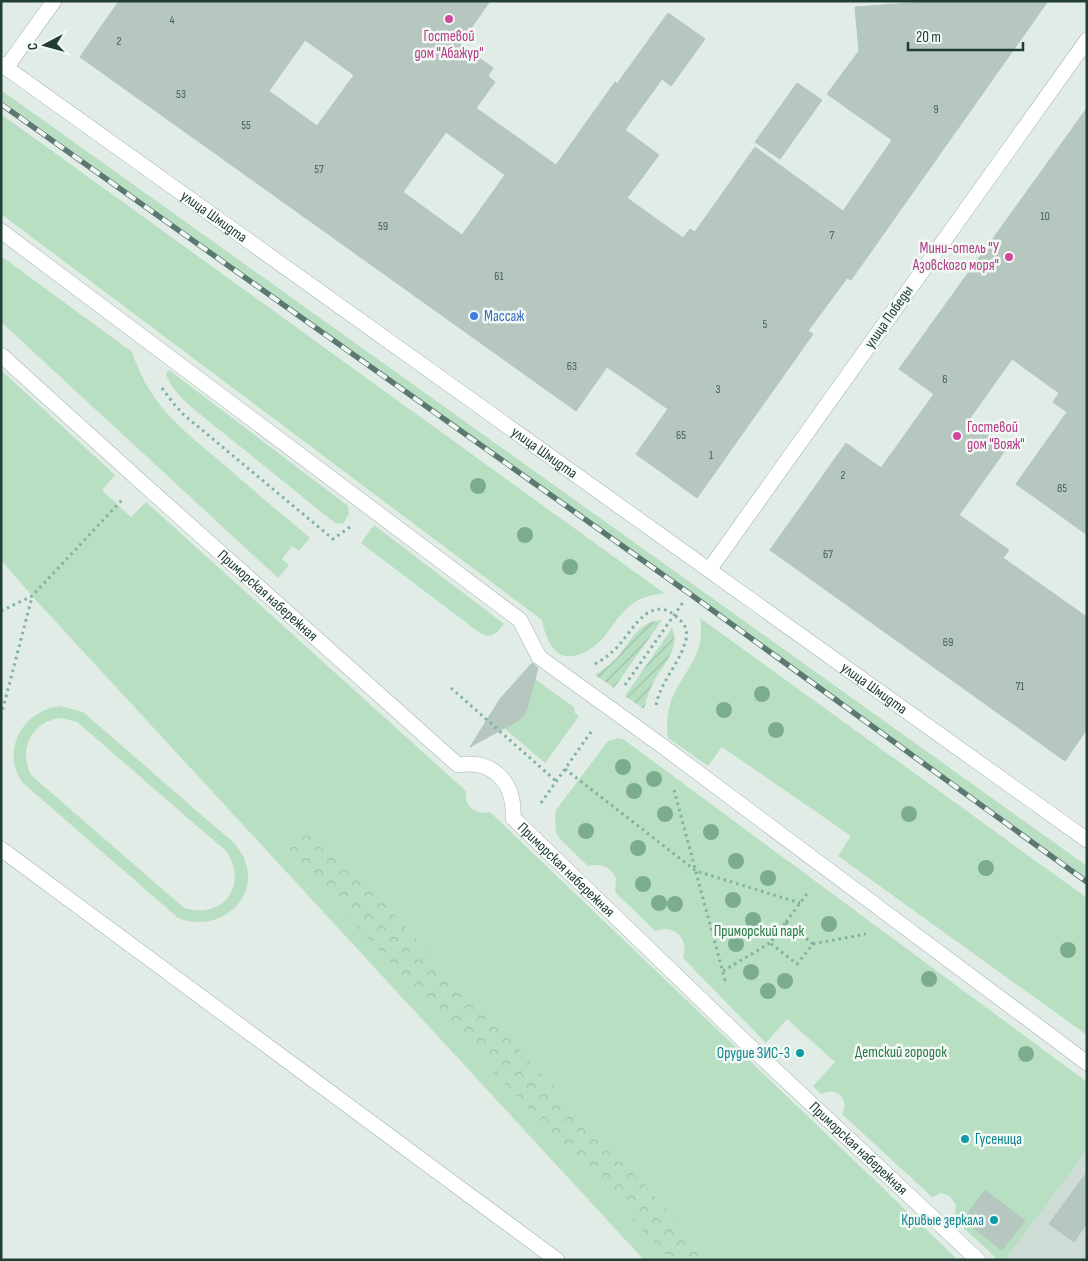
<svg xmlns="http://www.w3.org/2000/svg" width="1088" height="1261" font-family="'Sofia Sans Condensed',sans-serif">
<defs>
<pattern id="forest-crowns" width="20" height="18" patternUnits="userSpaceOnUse" patternTransform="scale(1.25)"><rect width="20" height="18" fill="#b9dfc2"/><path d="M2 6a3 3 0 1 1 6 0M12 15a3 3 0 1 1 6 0" fill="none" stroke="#9fc0a7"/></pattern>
<pattern id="garden-furrows" width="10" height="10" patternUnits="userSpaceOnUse" patternTransform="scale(1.25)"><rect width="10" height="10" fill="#b9dfc2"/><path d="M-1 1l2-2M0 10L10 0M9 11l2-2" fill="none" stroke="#9fc0a7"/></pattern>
</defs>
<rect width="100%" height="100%" fill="#e1ece7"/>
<path fill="#cfdcd6" d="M1087,1151V1260H1005Z"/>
<g fill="#b9dfc2" fill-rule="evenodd">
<path d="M1,90L1087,866V878L719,613L1,100Z"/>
<path d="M1,114L664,593C653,595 641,597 632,604C620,613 613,625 604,637C593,650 568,666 554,649C547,641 544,630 542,620L1,214Z"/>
<path d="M1,256L132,352C151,409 185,431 228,468C255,492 283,515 310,538L299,551L292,546L282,559L289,565L278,578L1,322Z"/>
<path d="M1,370L115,475L102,490L131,517L146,502L466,791C464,807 476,815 490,812L958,1260H644L32,596L1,560Z"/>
<path d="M169,370L348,506L349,514L343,524L335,523L191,407C181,397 170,387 166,374Z"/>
<path d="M374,525L504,624C497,633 491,640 480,633L361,543Z"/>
<path d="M700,618L1087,898V1035L838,856L851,836L722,747L708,766L668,738C665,718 669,700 680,683C688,669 697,658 700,642C702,634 701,626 700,618Z"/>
<path d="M532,677L575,708L574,712L579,716L545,763L490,716L513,723C531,715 529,695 532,677Z"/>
<path d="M60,706L83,712L235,844C238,849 242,853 244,858C262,900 217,934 178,918L22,782C0,750 24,710 60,706ZM61,718L77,722L227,852C248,886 223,920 184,908L31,775C18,749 32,721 61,718Z"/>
<path d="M618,738L623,739L1087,1082V1151L1005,1260H998L952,1217L955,1214L956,1205L950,1196L941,1193L932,1197L842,1114C850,1098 836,1086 821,1094L813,1086L835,1062L787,1019L766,1043L683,958C689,938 675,924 655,931L615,892L616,878C610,866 602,863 588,866L560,839L556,833L555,816L556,810L608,741Z"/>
</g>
<path fill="url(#forest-crowns)" d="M306,826L322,837L677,1220C687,1232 700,1243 700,1260H671L298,864C286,847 281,833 306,826Z"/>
<g fill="url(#garden-furrows)">
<path d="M662,620L614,688L595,675C604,669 613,663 620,654C631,640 641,620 662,620Z"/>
<path d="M672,628C681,646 664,665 655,679C650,689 646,699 644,709L625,696Z"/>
</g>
<g fill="#b6c7c0" stroke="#b3c6be" fill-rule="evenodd">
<path d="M119,1H490L460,44L493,68L488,76L495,82L476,108L556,165L615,82L617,84L668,13L705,39L671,86L662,79L625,130L659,155L627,198L683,238L690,229L695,232L755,147L843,211L892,140L827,94L859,51L855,7L940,1H1048L851,280L847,278L808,331L813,334L697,498L636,454L668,409L607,367L576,411L80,57ZM305,40L354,75L317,126L269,91ZM446,132L505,175L462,235L403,192Z"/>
<path d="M797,83L822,100L780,159L755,142Z"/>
<path d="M1087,108L1086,534L1016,484L1067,412L1053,402L1059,393L1012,359L968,421L1007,448L959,515L1009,550L1003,558L1087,617V729L1065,761L770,550L846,443L881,468L934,394L899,369Z"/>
<path d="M532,663L538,668L527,709L524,715L519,720L470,747L500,699Z"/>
<path d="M1087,1172V1223L1074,1242L1049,1224Z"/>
<path d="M985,1190L1025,1221L1002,1250L963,1220Z"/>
</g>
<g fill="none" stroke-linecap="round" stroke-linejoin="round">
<g stroke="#a3b4ae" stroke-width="16">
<path id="service" d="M1,849L557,1260"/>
</g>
<g stroke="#a3b4ae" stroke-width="16">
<g id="pedestrian">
<path d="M1,231L520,620L539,657L661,745L1087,1063"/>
<path id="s1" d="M1,355L140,481L458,765C494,759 515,783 513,818L741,1038L978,1260"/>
</g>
</g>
<g stroke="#a3b4ae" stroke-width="16">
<g id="minor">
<path id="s2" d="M1,64L709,570"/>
<path d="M6,68L54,1"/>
</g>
</g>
<g stroke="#a3b4ae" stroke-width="16">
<g id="tertiary">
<path id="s3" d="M1087,40L709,570L1087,840"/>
</g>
</g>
<g stroke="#80b1a1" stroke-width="3" stroke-dasharray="2.5 4" stroke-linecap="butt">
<path d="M162,388L173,403L184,415L333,539L350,527"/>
<path d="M1,611L32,596L122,500"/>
<path d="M595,664C604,659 612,653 619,645C636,625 653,591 681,621C687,627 688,635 685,643C678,666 660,682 656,706"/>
<path d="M625,685L684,601"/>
<path d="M451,688L556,781"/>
<path d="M1,716L32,597"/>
<path d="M565,769L696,871L800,903"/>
<path d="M674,790L726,984"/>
<path d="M541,803L593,729"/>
<path d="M786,922L813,944L797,964L770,943Z"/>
<path d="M786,922L809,891"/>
<path d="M813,944L866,934"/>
<path d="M723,971L770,943"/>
</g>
<use href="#service" stroke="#fff" stroke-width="15"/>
<use href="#pedestrian" stroke="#fff" stroke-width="15"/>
<use href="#minor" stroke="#fff" stroke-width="15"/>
<use href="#tertiary" stroke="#fff" stroke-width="15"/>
<g stroke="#5b7971" stroke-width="5.5">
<path id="rail" d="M1,104L690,594L1087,882"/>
</g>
<use href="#rail" stroke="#f2f9f5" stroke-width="4" stroke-dasharray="11" stroke-linecap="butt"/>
</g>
<g fill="#7cac8e">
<circle cx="478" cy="486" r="8"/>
<circle cx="525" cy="535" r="8"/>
<circle cx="570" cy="567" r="8"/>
<circle cx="762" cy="694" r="8"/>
<circle cx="724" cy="710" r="8"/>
<circle cx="776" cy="730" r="8"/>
<circle cx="623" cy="767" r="8"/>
<circle cx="654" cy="779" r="8"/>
<circle cx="634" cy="791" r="8"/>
<circle cx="665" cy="814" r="8"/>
<circle cx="909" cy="814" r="8"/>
<circle cx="586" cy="831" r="8"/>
<circle cx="711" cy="832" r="8"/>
<circle cx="638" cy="848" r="8"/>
<circle cx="736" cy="861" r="8"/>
<circle cx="986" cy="868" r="8"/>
<circle cx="768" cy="878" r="8"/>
<circle cx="643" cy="884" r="8"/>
<circle cx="733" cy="900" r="8"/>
<circle cx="659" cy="903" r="8"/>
<circle cx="675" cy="904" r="8"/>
<circle cx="753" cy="920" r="8"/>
<circle cx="829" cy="924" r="8"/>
<circle cx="736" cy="944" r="8"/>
<circle cx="1068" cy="950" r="8"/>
<circle cx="751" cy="972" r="8"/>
<circle cx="929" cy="979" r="8"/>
<circle cx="785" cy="981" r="8"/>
<circle cx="768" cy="991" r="8"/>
<circle cx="1026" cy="1054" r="8"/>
</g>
<g fill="#d1479c" stroke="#f2f9f5" stroke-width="2">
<circle cx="449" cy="19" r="5"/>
<circle cx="1009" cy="257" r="5"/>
<circle cx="957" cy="436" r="5"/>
</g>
<circle fill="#3f7fe0" stroke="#f2f9f5" stroke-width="2" cx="474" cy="316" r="5"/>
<g fill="#0f9aa8" stroke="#f2f9f5" stroke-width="2">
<circle cx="800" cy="1053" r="5"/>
<circle cx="965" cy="1139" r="5"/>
<circle cx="994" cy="1220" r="5"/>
</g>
<g text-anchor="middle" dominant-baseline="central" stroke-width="5" stroke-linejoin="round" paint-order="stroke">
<g font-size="12" fill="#466058">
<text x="172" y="20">4</text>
<text x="119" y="41">2</text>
<text x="181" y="94">53</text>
<text x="936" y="109">9</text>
<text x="246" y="125">55</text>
<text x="319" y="169">57</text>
<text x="1045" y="216">10</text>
<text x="383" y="226">59</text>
<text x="832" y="235">7</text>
<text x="499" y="276">61</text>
<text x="765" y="324">5</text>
<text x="572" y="366">63</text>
<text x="945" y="379">6</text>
<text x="718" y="389">3</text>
<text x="681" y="435">65</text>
<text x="711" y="455">1</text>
<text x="843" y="475">2</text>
<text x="1062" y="488">85</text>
<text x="828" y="554">67</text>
<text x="948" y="642">69</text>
<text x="1020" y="686">71</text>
</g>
<g font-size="15" fill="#b23c85" stroke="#f2f9f5">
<text x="449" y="36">Гостевой<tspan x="449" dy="17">дом "Абажур"</tspan></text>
<text x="999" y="248" text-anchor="end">Мини-отель "У<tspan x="999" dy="17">Азовского моря"</tspan></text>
<text x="967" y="427" text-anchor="start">Гостевой<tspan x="967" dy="17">дом "Вояж"</tspan></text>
</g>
<g font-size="15" fill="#203e35" stroke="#f2f9f5">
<text stroke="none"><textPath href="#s2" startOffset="262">улица Шмидта</textPath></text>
<text transform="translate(889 317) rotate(-55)">улица Победы</text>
<text stroke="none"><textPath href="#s2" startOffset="668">улица Шмидта</textPath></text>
<text stroke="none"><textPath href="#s1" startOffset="359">Приморская набережная</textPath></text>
<text stroke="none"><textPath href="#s3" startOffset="854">улица Шмидта</textPath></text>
<text stroke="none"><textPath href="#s1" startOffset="778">Приморская набережная</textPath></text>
<text stroke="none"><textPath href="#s1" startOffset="1182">Приморская набережная</textPath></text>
</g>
<g font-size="15" fill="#366cbe" stroke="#f2f9f5" text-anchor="start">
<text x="484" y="316">Массаж</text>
</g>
<g font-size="15" fill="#297745" stroke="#f2f9f5">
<text x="759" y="931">Приморский парк</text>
<text x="901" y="1052">Детский городок</text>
</g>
<g font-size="15" fill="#0d838f" stroke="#f2f9f5" text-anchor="end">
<text x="790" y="1053">Орудие ЗИС-3</text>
<text x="975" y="1139" text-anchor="start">Гусеница</text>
<text x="984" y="1220">Кривые зеркала</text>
</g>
</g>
<rect width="1088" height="1261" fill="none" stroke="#203e35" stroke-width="5"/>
<g transform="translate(45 45) rotate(264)" stroke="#f2f9f5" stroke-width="4" paint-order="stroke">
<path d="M0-4L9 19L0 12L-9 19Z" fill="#203e35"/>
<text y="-8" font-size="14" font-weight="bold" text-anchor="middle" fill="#203e35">С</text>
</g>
<path d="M908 42v8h115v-8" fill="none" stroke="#203e35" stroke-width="2.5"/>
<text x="916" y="42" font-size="15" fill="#203e35" stroke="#f2f9f5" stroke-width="4" paint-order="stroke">20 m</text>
</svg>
